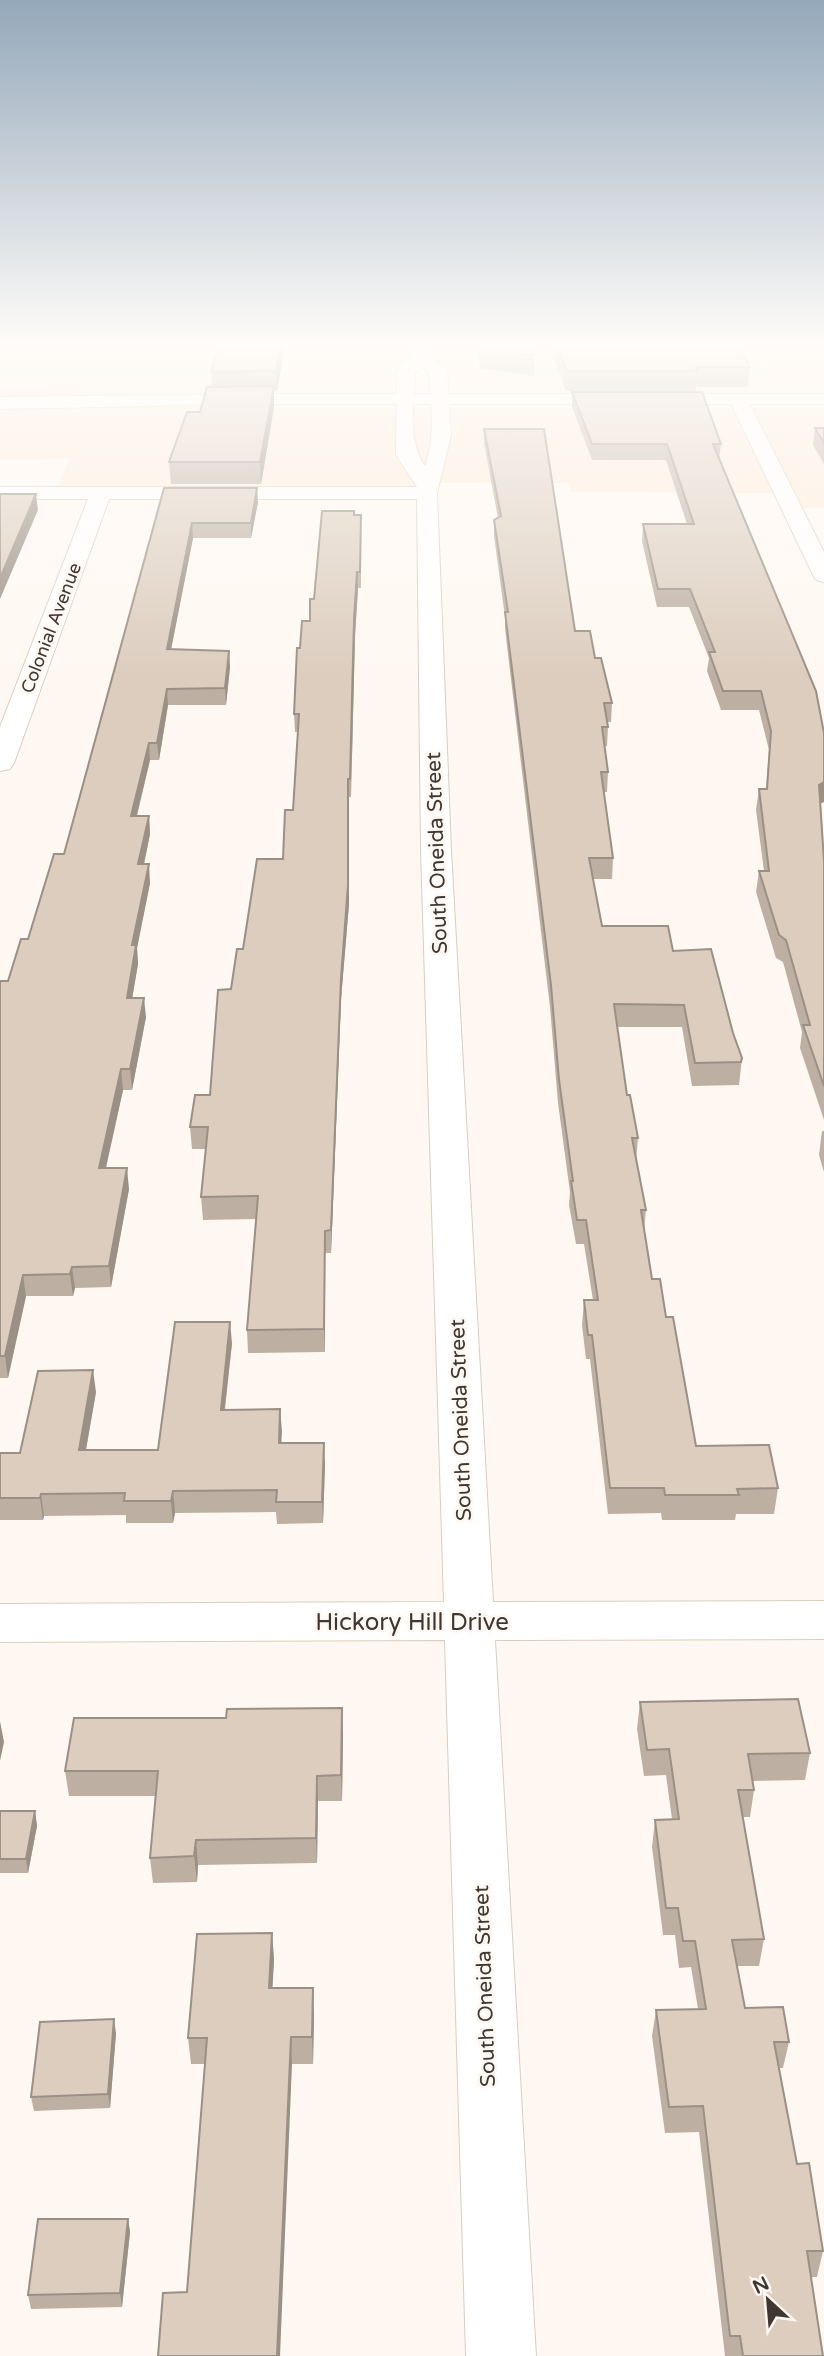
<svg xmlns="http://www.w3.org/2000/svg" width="824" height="2356" font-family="'Varela Round',sans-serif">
<rect width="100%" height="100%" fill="#fff8f2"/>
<path fill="#fcebda" d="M0,346H824V395L451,392L438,371L422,359L406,372L405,399L160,405L244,408H824V508H791L784,493L571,492L569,483H428L427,493H56L69,459L0,460Z"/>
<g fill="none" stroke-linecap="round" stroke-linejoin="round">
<g stroke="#dccdbd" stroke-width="2">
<g id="minor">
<path d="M415,346H431V356L447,371L451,435L437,493L451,850L493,1602L824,1601V1639L495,1640L536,2356H466L445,1640L0,1642V1604L444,1602L421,850L417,499H109L14,763L10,769L0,771V727L88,499H0V487H417L396,455L397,371L414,356ZM422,367L429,373C431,404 436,436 425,466C407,443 414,401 415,373Z"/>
<path d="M738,394L747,399L824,552V582L816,580L813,575L729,399Z"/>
</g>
</g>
<g stroke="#dccdbd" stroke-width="2">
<path id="major" d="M249,394H824V404H249L0,409V397Z"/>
</g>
<use href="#minor" fill="#fff" fill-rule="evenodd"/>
<use href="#major" fill="#fff" fill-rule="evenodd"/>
</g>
<g fill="#bdb0a3">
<path d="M219,346H285L277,391H274V407L261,484H171L169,462L200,412L212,387L211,372Z"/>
<path d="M478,346H533L534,355V376L480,368Z"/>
<path d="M549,346H740L750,367L748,387H696V391H566Z"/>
<path d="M572,392L721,444L719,460L824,733V802L821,803L824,861V1120L800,1048L802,1032L783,962L776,958L756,892L759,871H764L756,810L759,789H766L769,750L759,710H721L707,671L709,658L689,607H657L642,541L643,524H687L666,460H592L572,407Z"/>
<path d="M815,428L824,443V464L813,445Z"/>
<path d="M484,429L575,631L595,658L612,703L611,722H607L608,727L607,746H604L608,772L607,792H604L613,858L612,879H593L602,926L673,951L733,1033L742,1058L739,1085L692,1086L682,1027H617L627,1095L638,1138L636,1161L646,1210L644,1230L652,1279L666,1317L696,1446L778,1488L774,1514H736L735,1520H662L661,1513L608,1514L590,1359H586L582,1325L584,1300H593L584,1244H576L569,1205L570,1192L558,1103L550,1007L505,629V617L494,536V520L498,518L484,443Z"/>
<path d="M164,488L258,502L251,538H193L171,649L229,651L230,667L226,705H168L159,760H150L137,816H149L150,834L144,864L150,883L137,948L138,964L132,998L146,1017L132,1090H123L106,1168L129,1189L111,1287L75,1288L73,1296H26L8,1378H0V981H8L28,939L64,854Z"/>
<path d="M354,515H361V588H358L355,636L351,797H348L349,904L341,999L331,1253H325V1352L248,1353L247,1330L256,1219L203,1220L201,1197L206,1149H192L190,1127L210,1095L231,989L243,949L283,859L293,810L298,732H295L294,714L300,648L310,621L314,599Z"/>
<path d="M822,1131H824V1172L819,1155Z"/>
<path d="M232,1343L225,1410L280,1409L281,1443L325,1464L323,1523L277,1524L276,1512L175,1513L173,1523H126V1515L44,1516L43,1520H0V1453H20L96,1392L86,1450H158Z"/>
<path d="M640,1702L810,1753L805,1780L753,1781L754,1790L750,1817H743L764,1939L759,1966H737L745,2008L789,2042L783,2068H779L797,2164L823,2251L817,2277H811L823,2356H725L699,2132L665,2133L652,2036L656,2010L698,2009L691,1967L679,1968L675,1935H663L652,1847L655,1820L672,1819L666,1775L644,1776L637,1729Z"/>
<path d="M343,1733L342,1801H318L317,1863L198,1865L197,1882L153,1883L150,1858L155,1796H69L65,1771Z"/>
<path d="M0,1811H35L37,1826L28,1873H0Z"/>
<path d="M272,1933L274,1960L272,1988L314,2015L313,2064H292L187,2292L205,2064H191L188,2038Z"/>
<path d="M116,2033L110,2108L34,2111L31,2097Z"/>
<path d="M128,2219L130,2232L122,2307L31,2309L28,2295Z"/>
</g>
<g fill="#9a9085">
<path d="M281,346H285L277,391L276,371Z"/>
<path d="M274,386V407L261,484L260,462Z"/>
<path d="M257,488L258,502L251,538V523Z"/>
<path d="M36,494L38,510L0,599V578Z"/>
<path d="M192,523L193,538L168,665L167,649Z"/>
<path d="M357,572L358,588L355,636L351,797L354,619Z"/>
<path d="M229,651L230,667L226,705L225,688Z"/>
<path d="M167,689L168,705L159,760L157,743Z"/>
<path d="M149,743L150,760L132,834L131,816Z"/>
<path d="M348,779L349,904L341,999L331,1253V1230Z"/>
<path d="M824,782V802L817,805L819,785Z"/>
<path d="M149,816L150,834L140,883L138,864Z"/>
<path d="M149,864L150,883L137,948L138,964L129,1017L127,998L132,945Z"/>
<path d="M144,998L146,1017L132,1090L130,1069Z"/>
<path d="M121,1069L123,1090L101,1189L99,1168Z"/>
<path d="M127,1168L129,1189L111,1287L109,1266Z"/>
<path d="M325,1231V1352L324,1329Z"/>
<path d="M72,1267L75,1288L73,1296L70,1274Z"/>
<path d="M23,1275L26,1296L8,1378L5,1356Z"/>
<path d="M230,1322L232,1343L222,1431L221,1410Z"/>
<path d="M93,1370L96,1392L82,1472L79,1450Z"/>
<path d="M280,1409L282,1431L280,1465L279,1443Z"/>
<path d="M324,1443L325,1464L323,1523L322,1502Z"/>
<path d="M173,1491L175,1513L173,1523L171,1501Z"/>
<path d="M41,1494L44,1516L43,1520L40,1498Z"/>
<path d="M342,1708L343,1733L342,1801L341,1775Z"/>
<path d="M0,1721L4,1742L0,1761Z"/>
<path d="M317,1776L318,1801L317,1863L316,1838Z"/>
<path d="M35,1811L37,1826L28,1873L26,1859Z"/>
<path d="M196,1840L198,1865L197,1882L194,1856Z"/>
<path d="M272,1933L274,1960L271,2015L269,1988Z"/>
<path d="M313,1988L314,2015L313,2064L312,2037Z"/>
<path d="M114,2019L116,2033L110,2108L108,2094Z"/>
<path d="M291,2037L292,2064L280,2356H277Z"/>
<path d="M128,2219L130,2232L122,2307L120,2293Z"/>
</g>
<g fill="#dccdbe" stroke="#9a9085" stroke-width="2">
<path d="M219,346H281L276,371L211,372Z"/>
<path d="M480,346H533L534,355L480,349Z"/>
<path d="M557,346H740L750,367H696L697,371H567Z"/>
<path d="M274,386L260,462H169L187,412H200L207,387Z"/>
<path d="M572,392H702L721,444H713L816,691L824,733V782L819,785L824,861V1086L803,1025H810L786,940L779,935L759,871H769L759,789H767L771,731L761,691H723L709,652H715L690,589H658L643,524H694L667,444H592Z"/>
<path d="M815,428H824V443Z"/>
<path d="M484,429H544L575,631H590L595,658H601L612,703H604L608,727H602L608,772H601L613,858H589L602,926H668L673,951L711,949L733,1033L742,1058L741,1062L695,1063L684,1005L614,1004L627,1095H630L638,1138H632L646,1210H641L652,1279H660L666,1317H673L696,1446L769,1445L778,1488L737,1489L739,1495H665L664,1488H610L592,1335H588L584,1300H598L586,1220H577L571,1181H573L559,1080L551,985L505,612H508L494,520L501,516Z"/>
<path d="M164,488H257L251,523H192L167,649L229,651L225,688L167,689L157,743H149L131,816H149L138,864H149L132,945H136L127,998H144L130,1069H121L99,1168H127L109,1266L72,1267L70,1274L23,1275L5,1356H0V981H8L21,939H28L54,854H64Z"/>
<path d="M0,494H36L0,578Z"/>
<path d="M322,511H354V515H361L360,572H357L354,619L350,779H348V885L341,978L331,1230L325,1231L324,1329L247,1330L258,1196L201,1197L208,1127H190L195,1095H210L218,990L231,989L237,949H243L257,859H283L285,810H293L299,714H294L297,648H300L302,621H310V599H314Z"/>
<path d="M175,1322H230L221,1410L280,1409L279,1443H324L322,1502H276L277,1490L173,1491L171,1501H124L125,1493L41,1494L40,1498H0V1453H20L38,1371L93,1370L79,1450H158Z"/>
<path d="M798,1699L810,1753L748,1754L754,1790H738L764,1939L732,1940L745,2008L783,2007L789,2042H774L797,2164L809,2163L823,2251H807L823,2356H743L740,2336H730L703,2106L669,2107L656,2010L706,2009L695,1941H683L678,1908H666L655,1820L679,1819L669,1749L647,1750L640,1702Z"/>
<path d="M342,1708L341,1775L317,1776L316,1838L196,1840L194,1856L150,1858L158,1771H65L74,1718H226L227,1709Z"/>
<path d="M0,1811H35L26,1859H0Z"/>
<path d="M272,1933L269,1988H313L312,2037H291L277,2356H158L163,2293L187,2292L207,2038H188L197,1934Z"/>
<path d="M114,2019L108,2094L31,2097L40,2022Z"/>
<path d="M38,2219H128L120,2293L28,2295Z"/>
</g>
<linearGradient id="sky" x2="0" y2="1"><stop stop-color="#94a8ba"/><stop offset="0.51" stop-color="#fffcf9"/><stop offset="1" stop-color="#fffcf9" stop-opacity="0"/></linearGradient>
<rect width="824" height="676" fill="url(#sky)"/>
<g text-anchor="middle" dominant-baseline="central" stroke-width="6" stroke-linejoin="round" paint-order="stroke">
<g font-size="18" fill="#3f3832" stroke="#fff8f2">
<text transform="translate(51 628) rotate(-69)">Colonial Avenue</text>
</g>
<g font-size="21" fill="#3f3832" stroke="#fff8f2">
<text transform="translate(437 853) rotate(-92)">South Oneida Street</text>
<text transform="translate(461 1420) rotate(-92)">South Oneida Street</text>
<text transform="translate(485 1986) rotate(-92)">South Oneida Street</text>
</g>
<g font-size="24" fill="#3f3832" stroke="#fff8f2">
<text x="412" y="1622">Hickory Hill Drive</text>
</g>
</g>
<g transform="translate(768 2300) rotate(334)" stroke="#fff8f2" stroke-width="5" paint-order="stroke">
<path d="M0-5L12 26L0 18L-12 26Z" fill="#3f3832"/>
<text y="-10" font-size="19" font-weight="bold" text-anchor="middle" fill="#3f3832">N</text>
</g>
</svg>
